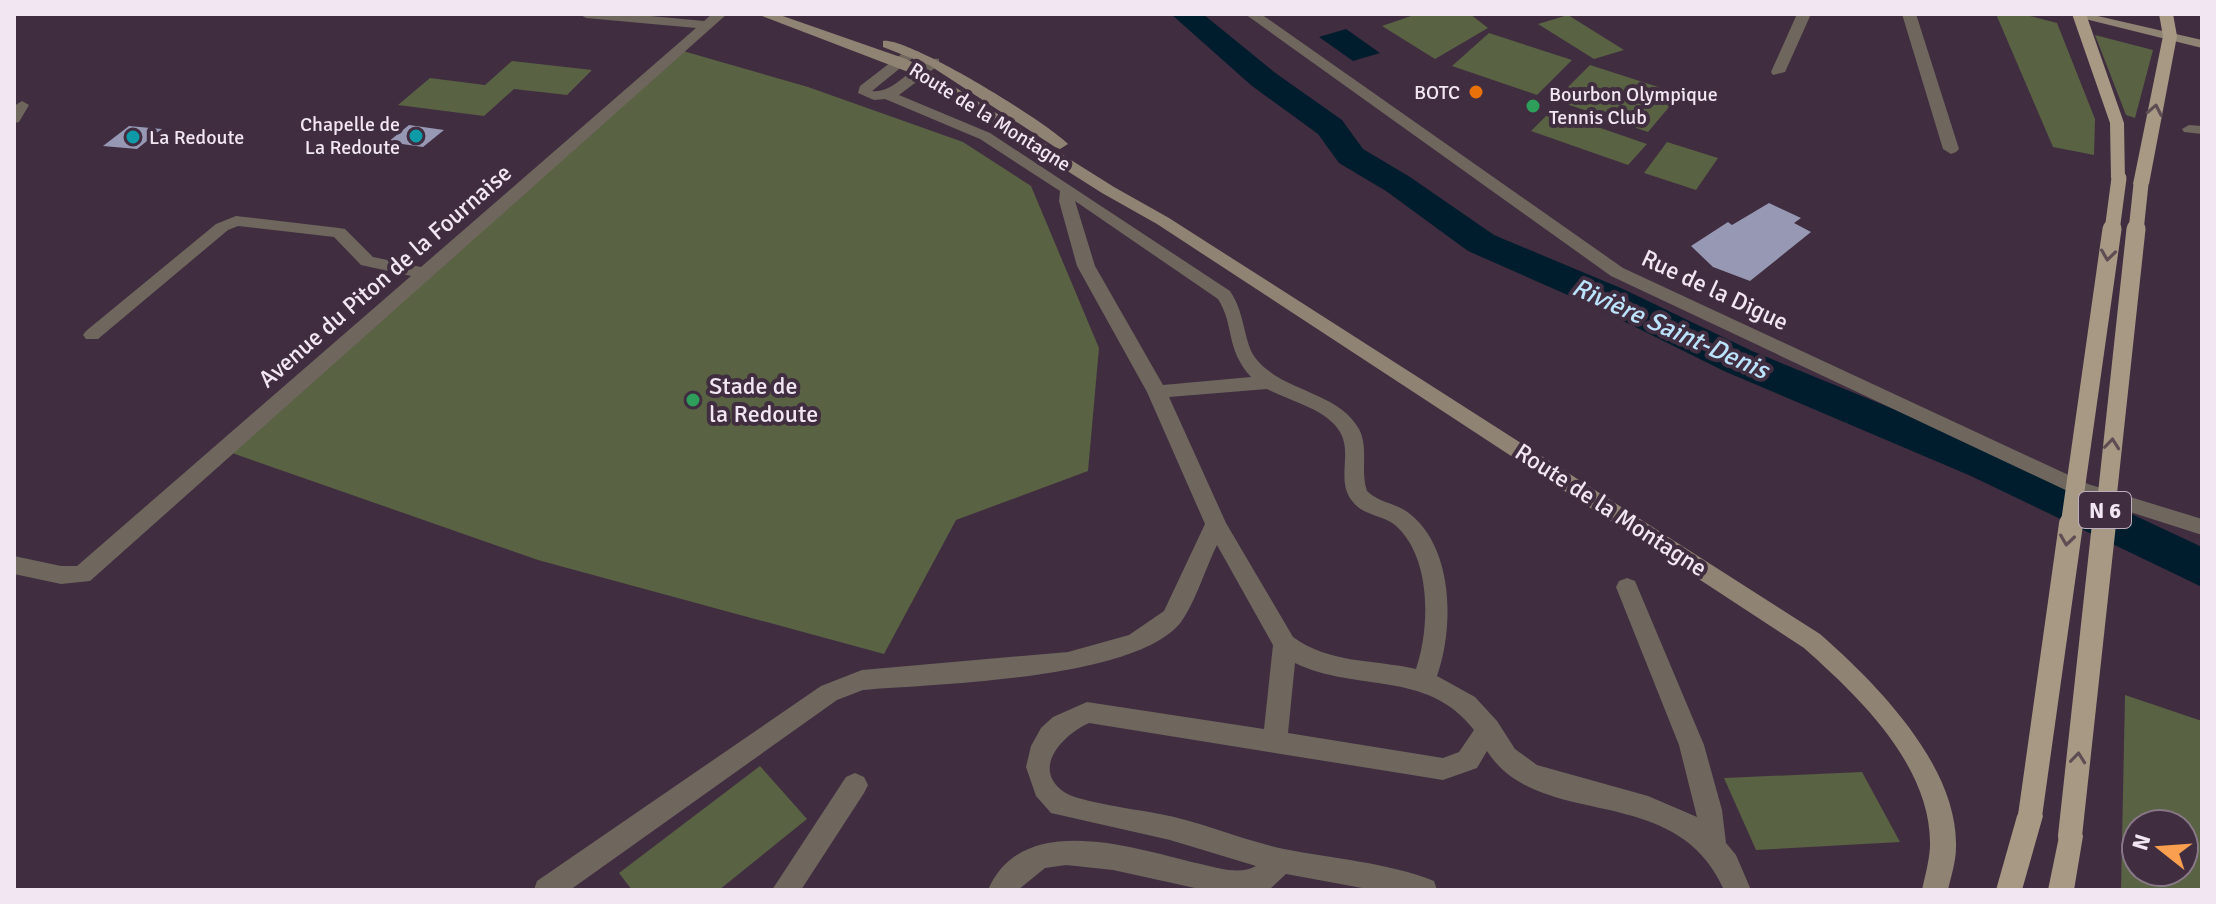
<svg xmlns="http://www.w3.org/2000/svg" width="2216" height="904" font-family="Signika,sans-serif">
<rect width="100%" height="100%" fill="#402d40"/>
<g fill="#596243" fill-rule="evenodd">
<path d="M1409,14H1470L1488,28L1435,59L1382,26L1411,16Z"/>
<path d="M1996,14H2023L2057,23L2095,119L2094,155L2053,147Z"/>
<path d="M1568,15L1624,50L1594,59L1538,24Z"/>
<path d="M1489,33L1572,60L1537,95L1452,66Z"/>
<path d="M2095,35L2153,50L2135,118L2126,115Z"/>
<path d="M683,51L808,87L963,142L1031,186L1099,348L1088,471L956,520L884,654L538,560L232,453Z"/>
<path d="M512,61L592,70L567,95L514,89L484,116L398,105L430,78L485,85Z"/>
<path d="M1590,65L1680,94L1648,132L1555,100Z"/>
<path d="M1551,111L1647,144L1628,165L1531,131Z"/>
<path d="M1667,142L1718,158L1696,190L1644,173Z"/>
<path d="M2125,695L2202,721V890H2121ZM2136,824H2184V872H2136Z"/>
<path d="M760,766L807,819L719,890H632L619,873Z"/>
<path d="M1862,772L1900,842L1756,850L1724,778Z"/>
</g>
<path fill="#001d2d" d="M1346,29L1380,53L1353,61L1319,37Z"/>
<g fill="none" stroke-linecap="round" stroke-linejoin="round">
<path fill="#001d2d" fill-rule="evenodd" d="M1171,14H1203L1274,72L1342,120L1363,149L1410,177L1494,235L1623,289L1752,351L2003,454L2202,547V587L1971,476L1724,371L1595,307L1468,251L1386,191L1339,163L1318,134L1252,86Z"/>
</g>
<g fill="#9798b3">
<path d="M409,125L444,130L423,147L388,142Z"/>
<path d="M129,126L162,129L137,149L103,146Z"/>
<path d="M1769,203L1801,218L1794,223L1811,232L1750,281L1713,267L1691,246L1728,222L1732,225Z"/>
</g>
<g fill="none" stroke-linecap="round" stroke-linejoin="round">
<g fill="#6f675d" fill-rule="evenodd">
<path d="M579,14H629L704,21L712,14H727L90,581L61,584L14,574V556L61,566H77L411,276L361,265L334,237L238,226L228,230L98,339H86L83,335L86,331L216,224L236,216L339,228L345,229L373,257L421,267L696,28L586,18Z"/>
<path d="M1245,14H1261L1623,268L2088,484L2202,519V535L2074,494L1611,276Z"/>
<path d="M1797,14H1811L1785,72L1773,75L1771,72Z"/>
<path d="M1902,14H1916L1959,149L1956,152L1951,154L1943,149Z"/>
<path d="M908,49L920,52L872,91C900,94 914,56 939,59V65L899,95L990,133L1230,291C1246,314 1243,344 1257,360C1284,392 1339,392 1359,429C1369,448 1360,471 1367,491C1379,503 1397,503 1410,514C1454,549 1454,628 1437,676L1475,697L1497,721L1515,749L1537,765L1648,796L1697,817L1679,745L1616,587L1619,581L1627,578L1635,581L1704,745L1722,810L1726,843L1736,855L1751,890H1724C1675,779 1540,833 1487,751L1477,768L1443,780L1089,723C1064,734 1030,768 1064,792C1078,802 1140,810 1160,814C1202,822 1242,840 1284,849C1334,859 1386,862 1434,881L1437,890H1373L1286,874L1269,890H1204L1113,870L1066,865L1045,868L1018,890H988C1022,810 1134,848 1196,863C1215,867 1239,876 1256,866L1170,840L1051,813L1036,796L1026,767L1031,746L1041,728L1053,717L1087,702L1264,729L1273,645L1217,545C1206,567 1195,603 1181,622C1136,680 935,684 863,690L837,700L570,890H534L537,881L821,686L862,670L1068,652L1129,635L1164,611L1205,524L1147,392L1077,266L1059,201L1060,191L980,139L885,99L874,100L858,93L860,86ZM1075,201L1218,299C1235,326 1225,348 1251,377L1163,385L1095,266ZM1267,389C1289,401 1327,409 1340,432C1353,454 1335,481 1353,502C1364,516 1383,515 1395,525C1432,557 1430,628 1416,669C1372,659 1330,664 1293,637L1226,523L1169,397ZM1295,663C1357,693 1427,669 1474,730L1459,752L1443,758L1288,733Z"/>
<path d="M22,101L29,105L19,122L14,123V106Z"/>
<path d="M2189,125L2202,126V134L2184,132L2182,129Z"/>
<path d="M855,773L864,777L868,785L864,793L801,890H772L846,777Z"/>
</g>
<g fill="#8f8373" fill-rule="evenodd">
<path d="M757,14H777L906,59L926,69L1114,187L1169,218L1820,634C1877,684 1958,766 1956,847C1956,862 1951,876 1948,890H1922C1925,876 1929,862 1930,847C1932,766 1859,697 1804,648L1157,224L1102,193L916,75Z"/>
<path d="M2065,14H2089L2202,40V48Z"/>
<path d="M883,41C909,37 1048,123 1068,144L1060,149L1055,147L929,65L883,47Z"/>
</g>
<g fill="#a89984" fill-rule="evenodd">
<path d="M2072,14H2086L2124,123L2125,181L2119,183L2111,178L2110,123Z"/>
<path d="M2159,14H2173L2177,36L2149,184L2141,189L2133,184L2163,36Z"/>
<path d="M2030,804L2039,808L2043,816L2022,890H1996L2017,816L2021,808Z"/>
<path d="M2070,824L2079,827L2083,836L2074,890H2048L2061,827Z"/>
</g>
<g stroke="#a89984" stroke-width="15">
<path d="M2112,231L2119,178"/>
<path d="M2136,231L2141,184"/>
</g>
<g stroke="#a89984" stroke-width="19">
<path d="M2070,526L2112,229"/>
<path d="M2104,526L2136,229"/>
</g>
<g stroke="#a89984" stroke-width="24">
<path d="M2030,816L2071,524"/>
<path d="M2070,836L2104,524"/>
</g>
</g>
<defs><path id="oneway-chevron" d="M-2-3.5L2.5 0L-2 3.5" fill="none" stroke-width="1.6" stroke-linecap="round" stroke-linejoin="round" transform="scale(2)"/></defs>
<g stroke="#5f4d54">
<use href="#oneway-chevron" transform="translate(2155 110) rotate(-79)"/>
<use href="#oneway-chevron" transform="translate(2108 255) rotate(98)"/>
<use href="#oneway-chevron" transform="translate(2112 444) rotate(-84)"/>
<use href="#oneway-chevron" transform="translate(2067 540) rotate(98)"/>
<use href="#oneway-chevron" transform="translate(2078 758) rotate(-84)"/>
</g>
<circle fill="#e8710a" stroke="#402d40" stroke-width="3" cx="1476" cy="92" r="8"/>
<g fill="#2e9e5b" stroke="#402d40" stroke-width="3">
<circle cx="1533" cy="106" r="8"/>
<circle cx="693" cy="400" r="8"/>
</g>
<g fill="#0f9aa8" stroke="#402d40" stroke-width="3">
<circle cx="416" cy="136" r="8"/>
<circle cx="133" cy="137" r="8"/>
</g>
<g text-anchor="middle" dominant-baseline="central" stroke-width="8" stroke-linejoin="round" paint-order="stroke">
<g font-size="20" fill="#f2e6f2" stroke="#402d40" text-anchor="end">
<text x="1460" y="92">BOTC</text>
<text x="1549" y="94" text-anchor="start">Bourbon Olympique<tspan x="1549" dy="23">Tennis Club</tspan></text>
<text x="400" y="124">Chapelle de<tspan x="400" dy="23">La Redoute</tspan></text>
<text x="149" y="137" text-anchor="start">La Redoute</text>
</g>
<g font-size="20" fill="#f2e6f2" stroke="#402d40">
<text transform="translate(990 117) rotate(32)">Route de la Montagne</text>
</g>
<rect fill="#402d40" stroke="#bdaebd" stroke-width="2" x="2079" y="492" width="52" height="36" rx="6"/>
<g font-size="22" font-weight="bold" fill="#f2e6f2">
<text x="2105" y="510">N 6</text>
</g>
<g font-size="24" fill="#f2e6f2" stroke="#402d40">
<text transform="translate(385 276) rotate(-41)">Avenue du Piton de la Fournaise</text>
<text transform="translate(1715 290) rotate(25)">Rue de la Digue</text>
<text transform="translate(1611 510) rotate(33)">Route de la Montagne</text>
</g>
<g font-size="24" fill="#f2e6f2" stroke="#402d40" text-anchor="start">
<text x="709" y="386">Stade de<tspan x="709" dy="28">la Redoute</tspan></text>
</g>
<g font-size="26" font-style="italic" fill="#bbe3fb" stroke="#402d40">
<text transform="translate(1670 329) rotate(24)">Rivière Saint-Denis</text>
</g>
</g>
<rect width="2216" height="904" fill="none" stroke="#f2e6f2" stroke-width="32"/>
<g transform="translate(2160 848) rotate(287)"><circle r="38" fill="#402d40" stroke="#877787" stroke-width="2"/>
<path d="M0-6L14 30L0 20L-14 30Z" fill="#fa9f50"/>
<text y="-12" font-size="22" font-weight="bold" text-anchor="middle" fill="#f2e6f2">N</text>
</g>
</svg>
